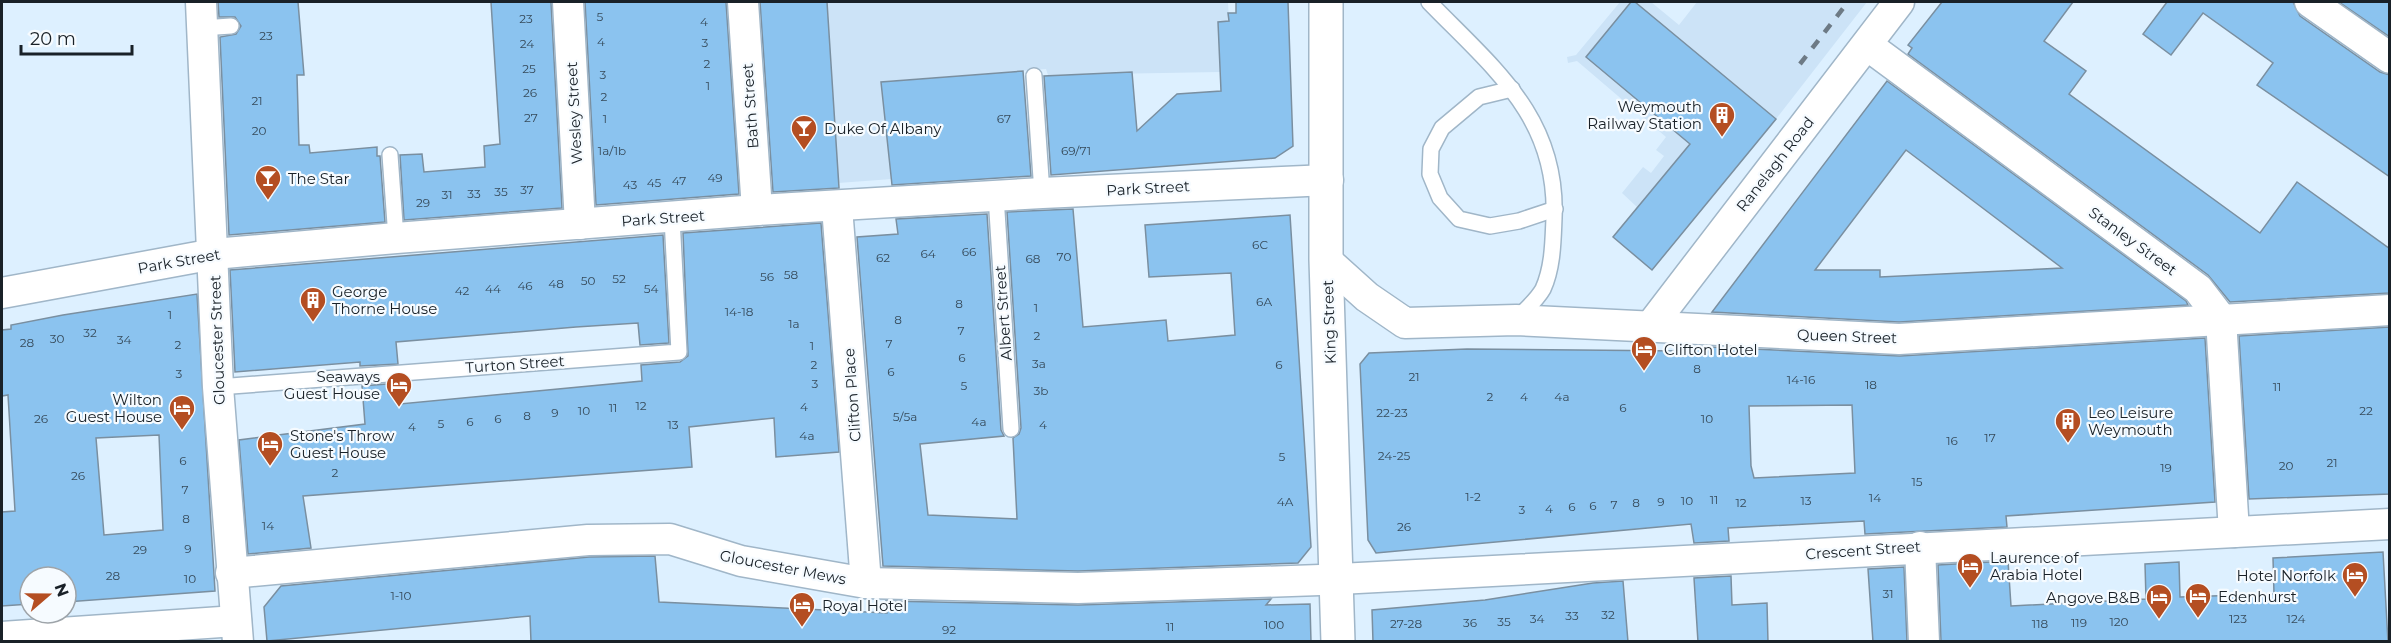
<svg xmlns="http://www.w3.org/2000/svg" width="2391" height="643" font-family="Montserrat,sans-serif">
<rect width="100%" height="100%" fill="#ddf0ff"/>
<g fill="#cce3f7">
<path d="M827,2H1228L1229,21L1218,22L1220,72L1048,75L1046,69L885,81L892,179L838,183Z"/>
<path d="M1620,2H1651L1679,25L1697,2H1867L1776,119L1652,270L1613,237L1637,207L1622,193L1643,167L1651,173L1664,156L1656,150L1666,137L1577,61L1568,63L1567,57L1576,55Z"/>
</g>
<g fill="#8bc3ef" stroke="#7a8fa0" stroke-width="1.5" fill-rule="evenodd">
<path d="M218,2H298L304,75H297L299,145H309L310,153L377,147V156H380L385,222L229,235L220,37L236,34L241,26L235,17H219Z"/>
<path d="M491,2H551L562,208L404,220L400,155L422,154L424,172L485,167L484,146L500,144Z"/>
<path d="M585,2H726L739,194L596,205Z"/>
<path d="M760,2H827L839,188L773,192Z"/>
<path d="M1236,2H1288L1293,146L1275,158L1051,175L1044,76L1132,72L1137,131L1177,94L1221,91L1218,22L1229,21L1228,13H1236Z"/>
<path d="M1631,2H1635L1776,119L1652,270L1613,237L1690,144L1586,57Z"/>
<path d="M1942,2H2073L2044,41L2086,71L2069,94L2260,233L2297,182L2390,249V293L2230,302L2208,275L1908,54L1912,48L1908,45Z"/>
<path d="M2167,2H2293L2300,16L2380,72L2390,75V177L2257,85L2273,63L2203,13L2171,55L2143,34Z"/>
<path d="M2339,2H2390V37Z"/>
<path d="M1023,71L1031,176L892,185L881,82Z"/>
<path d="M1887,81L2186,301L2188,305L1899,322L1712,312ZM1906,150L2062,268L1880,277V270H1815Z"/>
<path d="M1073,209L1083,327L1166,320L1168,341L1235,335L1231,273L1149,277L1145,225L1290,215L1311,547L1298,563L1078,571L883,566L857,237L898,234L896,219L987,214L1001,430L1004,436L920,444L928,515L1017,519L1013,438L1019,434L1021,428L1007,212Z"/>
<path d="M821,223L839,452L776,457L774,418L689,427L692,467L303,496L311,548L248,554L239,440L365,424L362,386L399,383L400,404L642,381L641,365L680,362L688,356L683,233Z"/>
<path d="M663,235L669,343L640,345L638,323L576,327L396,342L398,364L360,366V362L235,372L230,270Z"/>
<path d="M197,294L215,591L66,602V577H30V604L2,606V512L15,511L8,395L2,396V330L11,329V325L63,315ZM159,435L163,530L104,535L96,438Z"/>
<path d="M2390,327V494L2249,499L2239,336Z"/>
<path d="M2205,338L2215,502L2006,516L2007,527L1865,534L1864,521L1728,528L1729,541L1694,543L1691,524L1376,553L1368,540L1360,364L1369,353L1467,349L1683,351L1687,346L1900,356ZM1852,405L1855,473L1754,478L1751,466L1749,406Z"/>
<path d="M2383,552L2388,642H1941L1938,565L2008,561L2011,606L2146,599L2145,564L2179,562L2180,597L2274,594L2273,558Z"/>
<path d="M655,556L659,602L887,613L886,601L1078,605L1271,599L1266,605L1310,604L1311,642H531L530,616L267,641L264,607L281,586L589,557Z"/>
<path d="M1904,567L1907,642H1873L1868,569Z"/>
<path d="M1731,576L1732,605L1767,603L1768,642H1698L1694,578Z"/>
<path d="M1623,581L1628,642H1373L1372,610L1485,600L1593,583Z"/>
</g>
<g fill="none" stroke-linecap="round" stroke-linejoin="round">
<g stroke="#a0b6c8" stroke-width="18">
<g id="lane">
<path d="M1429,2C1493,68 1558,117 1554,218C1553,241 1553,267 1543,289C1537,300 1524,311 1516,320"/>
<path d="M202,28L231,26"/>
<path d="M1034,76L1042,193"/>
<path d="M1512,89L1479,97L1442,128L1431,149L1430,174L1440,198L1459,219L1490,226L1519,221L1555,209"/>
<path d="M390,155L396,238"/>
<path d="M996,196L1011,429"/>
<path d="M218,387L679,352L672,218"/>
</g>
</g>
<g stroke="#a0b6c8" stroke-width="33">
<g id="street">
<path d="M201,2L218,387L238,642"/>
<path d="M568,2L580,224"/>
<path d="M743,2L757,210"/>
<path d="M2310,2L2390,58"/>
<path d="M1867,45L2198,289L2221,319L2234,532"/>
<path d="M837,207L866,583"/>
<path d="M1326,260L1367,297L1405,323L1516,320L1899,339L2390,310"/>
<path d="M2,293L214,254L396,238L757,210L1042,193L1328,180"/>
<path d="M1650,327L1899,2"/>
<path d="M1920,547L1924,642"/>
<path d="M231,573L588,540L670,539L741,561L866,583L1078,588L1320,580L2390,524"/>
<path d="M2,637L236,621"/>
</g>
</g>
<g stroke="#a0b6c8" stroke-width="36">
<path id="secondary" d="M1326,2V260L1338,642"/>
</g>
<use href="#lane" stroke="#fff" stroke-width="15"/>
<use href="#street" stroke="#fff" stroke-width="30"/>
<use href="#secondary" stroke="#fff" stroke-width="33"/>
<path stroke="#6d7a85" stroke-width="4.5" stroke-dasharray="10 10" stroke-linecap="butt" d="M1800,64L1848,2"/>
</g>
<defs>
<g id="building-pin" transform="scale(1.35)"><path d="M0 17L-7.5 6A9.5 9.5 0 1 1 7.5 6Z" fill="#b44e22" stroke="#f6fbff"/><path d="M-4-6H4V6H1V3H-1V6H-4ZM-2.5-4.3h1.7v1.8h-1.7ZM.8-4.3h1.7v1.8H.8ZM-2.5-1h1.7V.8h-1.7ZM.8-1h1.7V.8H.8Z" fill="#fff"/></g>
<g id="bar-pin" transform="scale(1.35)"><path d="M0 17L-7.5 6A9.5 9.5 0 1 1 7.5 6Z" fill="#b44e22" stroke="#f6fbff"/><path d="M-6-5H6L.8 .8V4.5H3.5V6h-7V4.5H-.8V.8Z" fill="#fff"/></g>
<g id="hotel-pin" transform="scale(1.35)"><path d="M0 17L-7.5 6A9.5 9.5 0 1 1 7.5 6Z" fill="#b44e22" stroke="#f6fbff"/><path d="M-6-4.5h1.5V1H6V5H4.5V3h-9V5H-6ZM-4 0a1.8 1.8 0 1 1 3.6 0ZM.5 0V-2.5h3Q6-2.5 6 0Z" fill="#fff"/></g>
</defs>
<g fill-rule="evenodd">
<use href="#building-pin" x="1722" y="115"/>
<use href="#bar-pin" x="804" y="128"/>
<use href="#bar-pin" x="268" y="178"/>
<use href="#building-pin" x="313" y="300"/>
<use href="#hotel-pin" x="1644" y="349"/>
<use href="#hotel-pin" x="399" y="385"/>
<use href="#hotel-pin" x="182" y="408"/>
<use href="#building-pin" x="2068" y="421"/>
<use href="#hotel-pin" x="270" y="444"/>
<use href="#hotel-pin" x="1970" y="566"/>
<use href="#hotel-pin" x="2355" y="575"/>
<use href="#hotel-pin" x="2198" y="596"/>
<use href="#hotel-pin" x="2159" y="597"/>
<use href="#hotel-pin" x="802" y="605"/>
</g>
<g text-anchor="middle" dominant-baseline="central" stroke-width="4.5" stroke-linejoin="round" paint-order="stroke">
<g font-size="12" fill="#364a5a">
<text x="600" y="16">5</text>
<text x="526" y="18">23</text>
<text x="704" y="21">4</text>
<text x="266" y="35">23</text>
<text x="601" y="41">4</text>
<text x="705" y="42">3</text>
<text x="527" y="43">24</text>
<text x="707" y="63">2</text>
<text x="529" y="68">25</text>
<text x="603" y="74">3</text>
<text x="708" y="85">1</text>
<text x="530" y="92">26</text>
<text x="604" y="96">2</text>
<text x="257" y="100">21</text>
<text x="531" y="117">27</text>
<text x="605" y="118">1</text>
<text x="1004" y="118">67</text>
<text x="259" y="130">20</text>
<text x="612" y="150">1a/1b</text>
<text x="1076" y="150">69/71</text>
<text x="715" y="177">49</text>
<text x="679" y="180">47</text>
<text x="654" y="182">45</text>
<text x="630" y="184">43</text>
<text x="527" y="189">37</text>
<text x="501" y="191">35</text>
<text x="474" y="193">33</text>
<text x="447" y="194">31</text>
<text x="423" y="202">29</text>
<text x="1260" y="244">6C</text>
<text x="969" y="251">66</text>
<text x="928" y="253">64</text>
<text x="1064" y="256">70</text>
<text x="883" y="257">62</text>
<text x="1033" y="258">68</text>
<text x="791" y="274">58</text>
<text x="767" y="276">56</text>
<text x="619" y="278">52</text>
<text x="588" y="280">50</text>
<text x="556" y="283">48</text>
<text x="525" y="285">46</text>
<text x="493" y="288">44</text>
<text x="651" y="288">54</text>
<text x="462" y="290">42</text>
<text x="1264" y="301">6A</text>
<text x="959" y="303">8</text>
<text x="1036" y="307">1</text>
<text x="739" y="311">14-18</text>
<text x="170" y="314">1</text>
<text x="898" y="319">8</text>
<text x="794" y="323">1a</text>
<text x="961" y="330">7</text>
<text x="90" y="332">32</text>
<text x="1037" y="335">2</text>
<text x="57" y="338">30</text>
<text x="124" y="339">34</text>
<text x="27" y="342">28</text>
<text x="889" y="343">7</text>
<text x="178" y="344">2</text>
<text x="812" y="345">1</text>
<text x="962" y="357">6</text>
<text x="1039" y="363">3a</text>
<text x="814" y="364">2</text>
<text x="1279" y="364">6</text>
<text x="1697" y="368">8</text>
<text x="891" y="371">6</text>
<text x="179" y="373">3</text>
<text x="1414" y="376">21</text>
<text x="1801" y="379">14-16</text>
<text x="815" y="383">3</text>
<text x="1871" y="384">18</text>
<text x="964" y="385">5</text>
<text x="2277" y="386">11</text>
<text x="1041" y="390">3b</text>
<text x="1490" y="396">2</text>
<text x="1524" y="396">4</text>
<text x="1562" y="396">4a</text>
<text x="641" y="405">12</text>
<text x="804" y="406">4</text>
<text x="613" y="407">11</text>
<text x="1623" y="407">6</text>
<text x="584" y="410">10</text>
<text x="2366" y="410">22</text>
<text x="555" y="412">9</text>
<text x="1392" y="412">22-23</text>
<text x="527" y="415">8</text>
<text x="905" y="416">5/5a</text>
<text x="41" y="418">26</text>
<text x="498" y="418">6</text>
<text x="1707" y="418">10</text>
<text x="470" y="421">6</text>
<text x="979" y="421">4a</text>
<text x="441" y="423">5</text>
<text x="673" y="424">13</text>
<text x="1043" y="424">4</text>
<text x="412" y="426">4</text>
<text x="807" y="435">4a</text>
<text x="1990" y="437">17</text>
<text x="1952" y="440">16</text>
<text x="1394" y="455">24-25</text>
<text x="1282" y="456">5</text>
<text x="183" y="460">6</text>
<text x="2332" y="462">21</text>
<text x="2286" y="465">20</text>
<text x="2166" y="467">19</text>
<text x="335" y="472">2</text>
<text x="78" y="475">26</text>
<text x="1917" y="481">15</text>
<text x="185" y="489">7</text>
<text x="1473" y="496">1-2</text>
<text x="1875" y="497">14</text>
<text x="1714" y="499">11</text>
<text x="1687" y="500">10</text>
<text x="1806" y="500">13</text>
<text x="1285" y="501">4A</text>
<text x="1661" y="501">9</text>
<text x="1636" y="502">8</text>
<text x="1741" y="502">12</text>
<text x="1614" y="504">7</text>
<text x="1593" y="505">6</text>
<text x="1572" y="506">6</text>
<text x="1549" y="508">4</text>
<text x="1522" y="509">3</text>
<text x="186" y="518">8</text>
<text x="268" y="525">14</text>
<text x="1404" y="526">26</text>
<text x="188" y="548">9</text>
<text x="140" y="549">29</text>
<text x="113" y="575">28</text>
<text x="190" y="578">10</text>
<text x="1888" y="593">31</text>
<text x="401" y="595">1-10</text>
<text x="1608" y="614">32</text>
<text x="1572" y="615">33</text>
<text x="1537" y="618">34</text>
<text x="2238" y="618">123</text>
<text x="2296" y="618">124</text>
<text x="1504" y="621">35</text>
<text x="2119" y="621">120</text>
<text x="1470" y="622">36</text>
<text x="2079" y="622">119</text>
<text x="1406" y="623">27-28</text>
<text x="2040" y="623">118</text>
<text x="1274" y="624">100</text>
<text x="1170" y="626">11</text>
<text x="949" y="629">92</text>
</g>
<g font-size="15" fill="#192128" stroke="#f6fbff">
<text transform="translate(750 106) rotate(-94)">Bath Street</text>
<text transform="translate(574 113) rotate(-93)">Wesley Street</text>
<text transform="translate(1775 164) rotate(-52)">Ranelagh Road</text>
<text transform="translate(1148 188) rotate(-3)">Park Street</text>
<text transform="translate(663 218) rotate(-4)">Park Street</text>
<text transform="translate(2133 241) rotate(36)">Stanley Street</text>
<text transform="translate(179 261) rotate(-10)">Park Street</text>
<text transform="translate(1003 313) rotate(-94)">Albert Street</text>
<text transform="translate(1329 322) rotate(-92)">King Street</text>
<text transform="translate(1847 336) rotate(2)">Queen Street</text>
<text transform="translate(217 340) rotate(-92)">Gloucester Street</text>
<text transform="translate(515 364) rotate(-4)">Turton Street</text>
<text transform="translate(852 395) rotate(-94)">Clifton Place</text>
<text transform="translate(1863 550) rotate(-4)">Crescent Street</text>
<text transform="translate(783 567) rotate(11)">Gloucester Mews</text>
</g>
<g font-size="15" fill="#192128" stroke="#f6fbff" text-anchor="start">
<text x="1702" y="106" text-anchor="end">Weymouth<tspan x="1702" dy="17">Railway Station</tspan></text>
<text x="824" y="128">Duke Of Albany</text>
<text x="288" y="178">The Star</text>
<text x="332" y="291">George<tspan x="332" dy="17">Thorne House</tspan></text>
<text x="1664" y="349">Clifton Hotel</text>
<text x="380" y="376" text-anchor="end">Seaways<tspan x="380" dy="17">Guest House</tspan></text>
<text x="162" y="399" text-anchor="end">Wilton<tspan x="162" dy="17">Guest House</tspan></text>
<text x="2088" y="412">Leo Leisure<tspan x="2088" dy="17">Weymouth</tspan></text>
<text x="290" y="435">Stone's Throw<tspan x="290" dy="17">Guest House</tspan></text>
<text x="1990" y="557">Laurence of<tspan x="1990" dy="17">Arabia Hotel</tspan></text>
<text x="2336" y="575" text-anchor="end">Hotel Norfolk</text>
<text x="2218" y="596">Edenhurst</text>
<text x="2140" y="597" text-anchor="end">Angove B&amp;B</text>
<text x="822" y="605">Royal Hotel</text>
</g>
</g>
<rect width="2391" height="643" fill="none" stroke="#192128" stroke-width="6"/>
<g transform="translate(48 595) rotate(70)"><circle r="28" fill="#f6fbff" stroke="#9ea4a9" stroke-width="1.5"/>
<path d="M0-4.5L10 22L0 15L-10 22Z" fill="#b44e22"/>
<text y="-9" font-size="16" font-weight="bold" text-anchor="middle" fill="#192128">N</text>
</g>
<path d="M21 45v9h111v-9" fill="none" stroke="#192128" stroke-width="3"/>
<text x="30" y="45" font-size="18" fill="#192128" stroke="#f6fbff" stroke-width="4.5" paint-order="stroke">20 m</text>
</svg>
